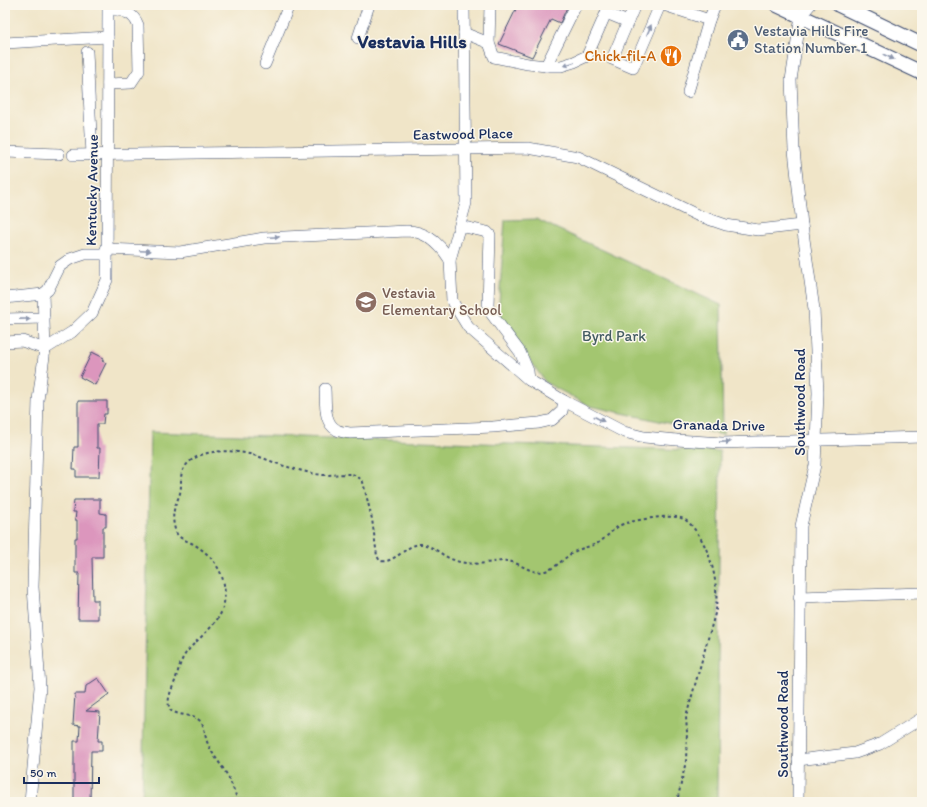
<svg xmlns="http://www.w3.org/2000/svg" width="927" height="807" font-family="Itim,sans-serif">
<rect width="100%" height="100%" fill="#fbf7ec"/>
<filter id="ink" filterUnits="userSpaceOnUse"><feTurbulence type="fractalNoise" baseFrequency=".025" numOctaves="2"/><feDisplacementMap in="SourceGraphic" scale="8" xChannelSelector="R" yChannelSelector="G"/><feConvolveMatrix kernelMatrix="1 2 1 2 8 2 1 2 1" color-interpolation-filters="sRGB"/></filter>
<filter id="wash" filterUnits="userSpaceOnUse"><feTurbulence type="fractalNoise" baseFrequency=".012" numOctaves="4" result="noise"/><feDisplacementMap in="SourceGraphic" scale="16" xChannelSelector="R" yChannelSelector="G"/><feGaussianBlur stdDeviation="0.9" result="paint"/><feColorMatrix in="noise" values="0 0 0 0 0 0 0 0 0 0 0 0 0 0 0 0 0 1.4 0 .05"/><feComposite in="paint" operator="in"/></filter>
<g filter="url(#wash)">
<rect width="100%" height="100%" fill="#f0e5c8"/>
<g fill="#a3c670" stroke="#5f7a67">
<path d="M536,219L721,305L723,435L590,406L546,383L498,316L505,220Z"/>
<path d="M150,432L720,451L717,802H142Z"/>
</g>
<g id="blocks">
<g fill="#dc96bd">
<path d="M518,5H568L560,23L551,19L532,57L499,44Z"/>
<path d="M92,352L104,358L102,361L106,363L95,385L80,377Z"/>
<path d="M78,401H107V414H104L103,424H97V448H100L99,477H76V469H73L74,447H78Z"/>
<path d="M83,499H100V513L106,514V527H103V557H92L93,600H98V619H78L79,573H75V538H77V520H75L76,512H73L74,500H84Z"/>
<path d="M98,678L109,694L86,711L100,712L98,741H102V751H91L90,802H74V741H79L80,726L73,725L75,694H85L86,686Z"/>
</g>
</g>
</g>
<g filter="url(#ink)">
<use href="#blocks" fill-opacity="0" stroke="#3b4a6e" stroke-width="1"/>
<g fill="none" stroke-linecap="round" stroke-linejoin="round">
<g stroke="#3b4a6e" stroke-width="12">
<g id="minor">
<path d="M464,5L466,203L450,260L452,301L468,327L529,380L564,401L624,432L644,437L677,440L722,443L922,437"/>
<path d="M490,5L489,43L494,57L528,64L546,66H561L574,62L587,56L606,13"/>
<path d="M609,5L606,13L628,22"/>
<path d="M635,5L612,59L633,68L660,5"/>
<path d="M664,5L709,20"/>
<path d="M464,33L489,43"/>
<path d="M358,38L369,5"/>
<path d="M5,43L108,37"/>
<path d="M87,52L92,155"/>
<path d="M265,64L289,5"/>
<path d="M546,66L576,5"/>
<path d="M108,84L131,83L139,71L138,25C133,11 121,11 108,8"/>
<path d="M688,92L709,20L715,5"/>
<path d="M5,152L59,154"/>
<path d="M73,155L528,148L578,157L697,215L726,225L758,230L802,225"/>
<path d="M460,226L487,232L490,235L488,306L490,312L520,352L528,371L529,380"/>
<path d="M106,249L180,252L264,238L407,231C427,231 440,244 450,260"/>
<path d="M5,298L43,294L48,290L60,266L70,259L85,254H106"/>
<path d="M5,319L44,318"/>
<path d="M5,342L22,341L45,349"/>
<path d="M45,349L72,332L92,313L107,280L108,5"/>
<path d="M325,389C326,402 323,423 337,430C340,432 346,432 350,433L493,427L539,423L552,420L562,411L564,401"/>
<path d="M799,597L922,593"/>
<path d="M798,760L855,753L880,744L922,718"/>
<path d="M30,802L40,687L33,587L38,400L45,349L43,294"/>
<path d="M798,802L801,526L815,465L818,393L814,309L802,225L794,150L791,80L801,16L810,5"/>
</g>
</g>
<g stroke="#3b4a6e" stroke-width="16">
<g id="major">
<path d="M777,5L922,73"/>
<path d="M839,5L922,45"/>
</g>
</g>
<path stroke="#3b4a6e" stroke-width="2" stroke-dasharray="3 3" stroke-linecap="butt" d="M238,802C235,792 231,782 226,773C220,763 212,754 208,744C204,736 206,726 199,720C190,714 179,716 170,710C166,700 171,691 175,681C178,672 180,661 186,653C198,637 221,624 224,603C228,578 216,558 195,545C189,541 181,540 177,534C173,527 172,514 175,507C176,502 179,498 180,493C182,486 180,479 182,472C193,447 232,449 253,455C265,458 276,464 288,467C299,470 312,474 323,475C332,475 342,474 351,474C356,475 360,478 363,482L372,519L377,556L380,561C395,564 406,544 421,544C433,545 443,557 454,560C466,565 480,564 493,562C497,562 503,560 508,561C521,563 531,575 545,571C556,568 563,559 572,553C580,548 590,547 598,543C606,538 611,531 619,526C629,520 671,514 681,518C690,521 695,530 700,537C713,559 718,585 716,610L686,717L687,732L686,761L677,802"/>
<use href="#minor" stroke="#fff" stroke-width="11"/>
<use href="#major" stroke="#fff" stroke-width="14"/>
</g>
<defs><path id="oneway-solid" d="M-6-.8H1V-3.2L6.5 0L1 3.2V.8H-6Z"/></defs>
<g fill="#8d97ae">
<use href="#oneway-solid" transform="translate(649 30) rotate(-67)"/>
<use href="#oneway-solid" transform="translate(889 57) rotate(25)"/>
<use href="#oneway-solid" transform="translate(569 64) rotate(163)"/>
<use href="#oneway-solid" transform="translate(274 237) rotate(-3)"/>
<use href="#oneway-solid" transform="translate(145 251) rotate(2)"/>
<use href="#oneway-solid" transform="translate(25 319) rotate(-1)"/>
<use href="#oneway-solid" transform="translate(599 419) rotate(27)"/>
<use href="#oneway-solid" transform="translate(725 442) rotate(-1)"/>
</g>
</g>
<defs>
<g id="civic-disc" transform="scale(1.15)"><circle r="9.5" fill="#5c6f8a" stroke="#fbf7ec"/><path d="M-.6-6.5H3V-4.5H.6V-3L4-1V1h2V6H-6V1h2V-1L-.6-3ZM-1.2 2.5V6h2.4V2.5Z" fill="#fff"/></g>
<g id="restaurant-disc" transform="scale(1.15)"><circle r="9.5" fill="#e8710a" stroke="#fbf7ec"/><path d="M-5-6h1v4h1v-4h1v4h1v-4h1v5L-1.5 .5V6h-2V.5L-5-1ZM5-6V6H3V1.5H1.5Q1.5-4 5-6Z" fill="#fff"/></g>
<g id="school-disc" transform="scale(1.15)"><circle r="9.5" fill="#8d6e63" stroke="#fbf7ec"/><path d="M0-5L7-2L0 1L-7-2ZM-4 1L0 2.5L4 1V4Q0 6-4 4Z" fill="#fff"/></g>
</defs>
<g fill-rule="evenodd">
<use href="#civic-disc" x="738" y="40"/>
<use href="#restaurant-disc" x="671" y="56"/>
<use href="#school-disc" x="366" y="302"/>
</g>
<g text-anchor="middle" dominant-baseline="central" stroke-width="3" stroke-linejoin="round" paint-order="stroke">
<g font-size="15" fill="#4e5e75" stroke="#fbf7ec" text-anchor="start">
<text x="754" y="31">Vestavia Hills Fire<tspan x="754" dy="17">Station Number 1</tspan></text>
</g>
<g font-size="15" fill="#c56008" stroke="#fbf7ec" text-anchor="end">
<text x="656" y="56">Chick-fil-A</text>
</g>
<g font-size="15" fill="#1b2f5e" stroke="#fbf7ec">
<text transform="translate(463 134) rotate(-1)">Eastwood Place</text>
<text transform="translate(92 190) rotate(-89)">Kentucky Avenue</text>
<text transform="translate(800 402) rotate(-90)">Southwood Road</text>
<text transform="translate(719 425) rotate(1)">Granada Drive</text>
<text transform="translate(783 724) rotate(-90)">Southwood Road</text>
</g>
<g font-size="15" fill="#785e54" stroke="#fbf7ec" text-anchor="start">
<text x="382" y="293">Vestavia<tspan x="382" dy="17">Elementary School</tspan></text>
</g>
<g font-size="15" fill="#445c63" stroke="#fbf7ec">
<text x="614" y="336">Byrd Park</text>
</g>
<g font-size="19" font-weight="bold" fill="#1b2f5e" stroke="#fbf7ec">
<text x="412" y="41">Vestavia Hills</text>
</g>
</g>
<rect width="927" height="807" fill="none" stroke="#fbf7ec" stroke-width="20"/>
<path d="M24 777v6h75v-6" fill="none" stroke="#1b2f5e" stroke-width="2"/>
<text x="30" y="777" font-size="12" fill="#1b2f5e" stroke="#fbf7ec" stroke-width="3" paint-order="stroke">50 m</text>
</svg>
